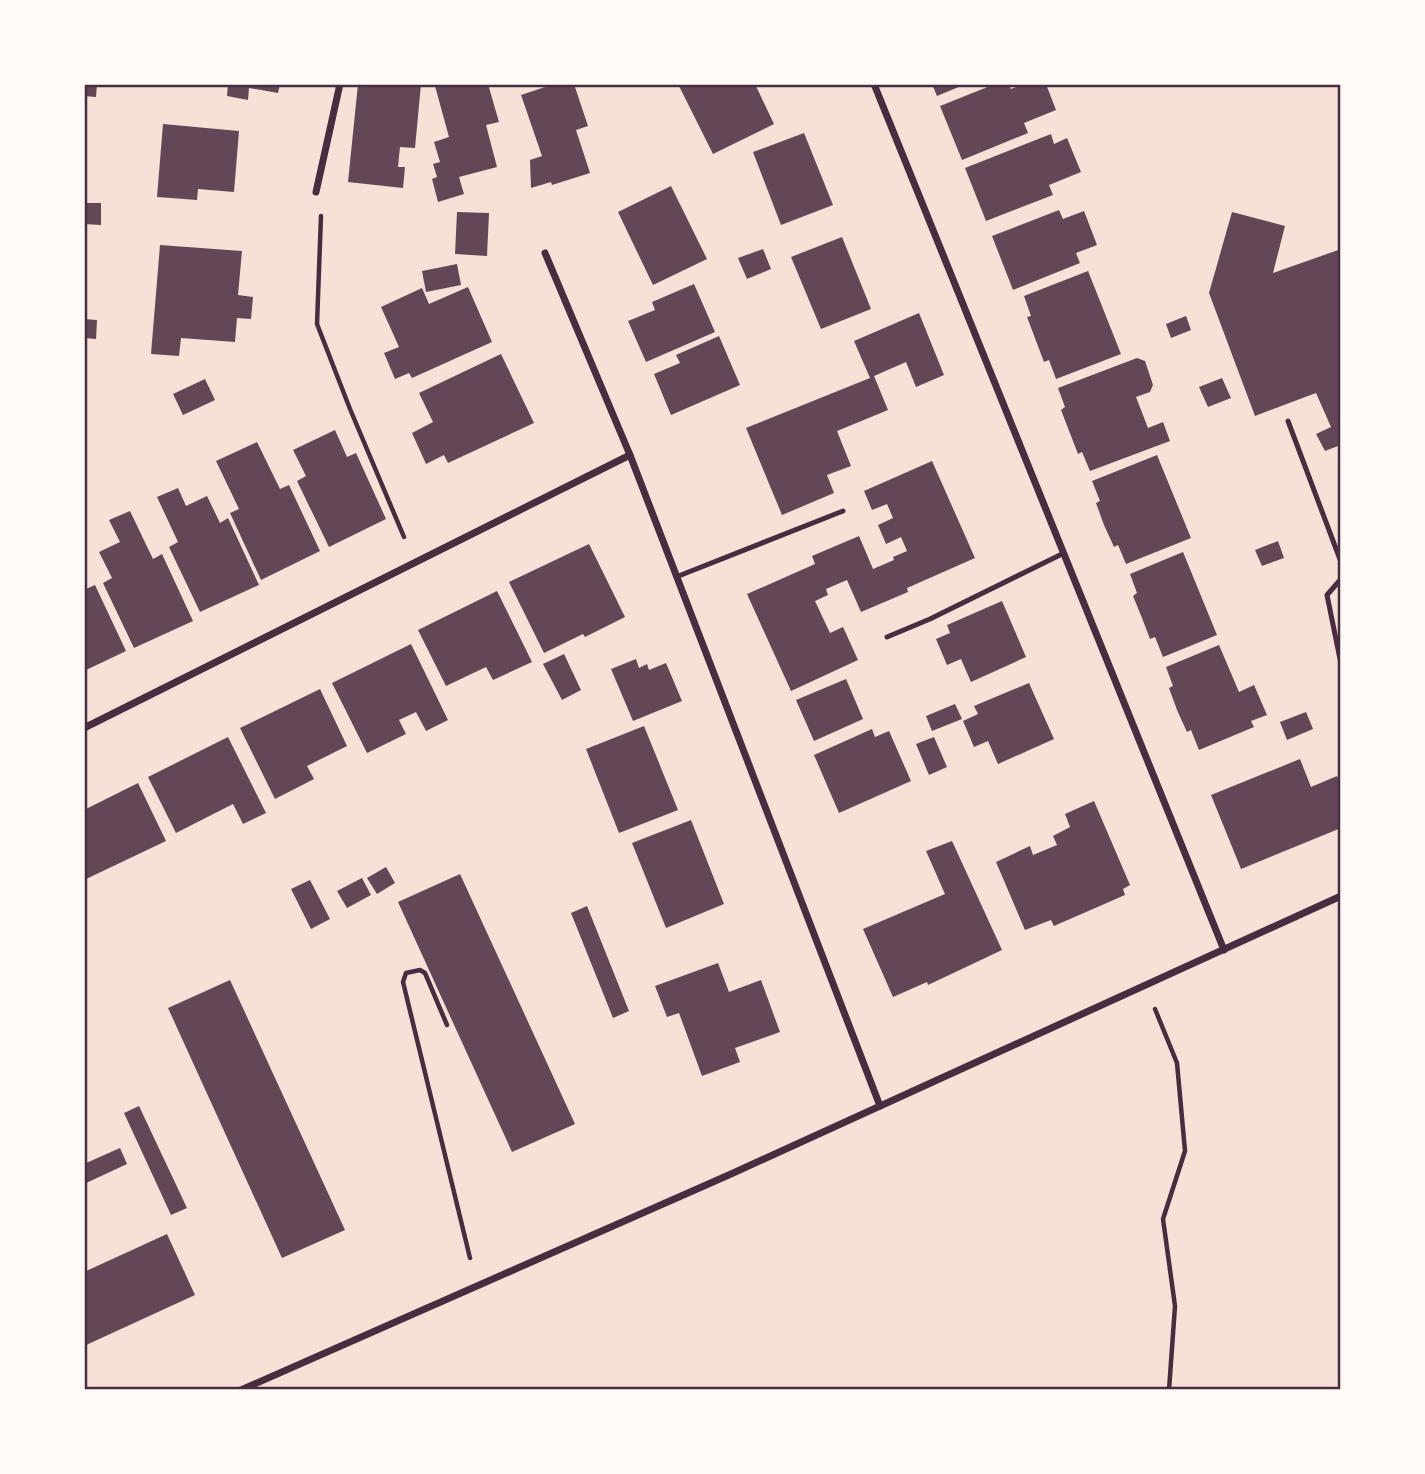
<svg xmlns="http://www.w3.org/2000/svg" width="1425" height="1474" font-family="Overpass,sans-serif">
<rect width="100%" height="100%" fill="#f7e1d7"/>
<g fill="#644757">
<path d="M84,84H97L96,97L84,96Z"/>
<path d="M228,84H280L278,93L249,88L248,100L227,96Z"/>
<path d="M358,84H421L415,148L400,147L398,167H405L403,188L348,182Z"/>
<path d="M442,84H488L499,122L486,125L497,167L459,177L464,194L438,202L432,179L437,177L433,164L440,162L434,142L449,137L435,86Z"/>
<path d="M554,84H574L588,126L576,130L590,173L552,185L551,182L531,188L530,160L542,156L521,95Z"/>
<path d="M678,84H755L774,124L713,154Z"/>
<path d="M932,84H966L937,96Z"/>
<path d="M995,84H1009L1011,89L1024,84H1046L1056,110L1024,123L1028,133L962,160L940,106Z"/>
<path d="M163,124L239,131L234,192L198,189L197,200L157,197Z"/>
<path d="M804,133L833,205L781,225L753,152Z"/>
<path d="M1051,134L1054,144L1067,138L1081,172L1049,185L1053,195L986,221L965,168Z"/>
<path d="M671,186L707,259L653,285L618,212Z"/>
<path d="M84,203H101V225L84,224Z"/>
<path d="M1059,210L1063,219L1084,211L1097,245L1076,253L1080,263L1013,290L992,236Z"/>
<path d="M457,212L489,213L487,256L455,254Z"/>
<path d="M1232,212L1285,226L1273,273L1341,249V451L1338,446L1325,451L1316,434L1331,427L1316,393L1255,416L1209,293Z"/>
<path d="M842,237L871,309L821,329L791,257Z"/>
<path d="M160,245L242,251L238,295L253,297L251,319L237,318L235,342L181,338L179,356L151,354Z"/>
<path d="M763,249L771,269L747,279L738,258Z"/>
<path d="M457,264L461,285L426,292L422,271Z"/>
<path d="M1088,271L1121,354L1056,379L1049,360L1044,362L1027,317L1031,316L1024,296Z"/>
<path d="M694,284L715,332L646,362L628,321L655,310L652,302Z"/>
<path d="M468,287L492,342L412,378L409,373L395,379L384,353L399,347L381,307L422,288L429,304Z"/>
<path d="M919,313L944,375L916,387L906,362L874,376L888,410L837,431L851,466L827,475L834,493L782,515L746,428L870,378L854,341Z"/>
<path d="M1186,316L1191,330L1171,338L1166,324Z"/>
<path d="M84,319L97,320L96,339L84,338Z"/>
<path d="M719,336L740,385L671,415L654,374L680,363L676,355Z"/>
<path d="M501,354L534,423L448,463L444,455L426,464L412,433L433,422L419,393Z"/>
<path d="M1137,358L1145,361L1153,385L1150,392L1136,397L1148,428L1163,422L1170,441L1090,471L1082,452L1078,454L1061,410L1065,407L1058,388Z"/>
<path d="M1222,378L1231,398L1208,407L1199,387Z"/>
<path d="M205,379L215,400L183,415L173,394Z"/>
<path d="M335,430L347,457L356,453L386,519L329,547L297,481L306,476L293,450Z"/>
<path d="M257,442L280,489L289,485L320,551L261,580L230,513L239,509L216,461Z"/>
<path d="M1157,455L1191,538L1126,564L1118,545L1114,547L1104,525L1096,503L1100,501L1092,481Z"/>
<path d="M932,461L975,558L907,588L908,592L861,612L847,580L826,589L828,595L815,601L830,633L843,627L858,660L791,691L747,594L815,564L812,556L859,536L873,569L894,560L893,557L907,551L901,537L886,544L878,525L893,518L887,504L872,510L864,491Z"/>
<path d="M178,488L186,506L207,496L220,523L228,518L259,585L200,612L169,547L178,542L157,497Z"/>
<path d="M130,511L153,559L162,554L193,621L134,648L103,583L112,578L99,552L120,542L109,520Z"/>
<path d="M1278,541L1284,558L1262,566L1255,550Z"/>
<path d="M589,544L625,617L585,637L583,634L544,653L509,582Z"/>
<path d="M1183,552L1217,635L1163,657L1155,637L1150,639L1142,618L1133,596L1137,593L1130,574Z"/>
<path d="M84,584L86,589L95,585L126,651L84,671Z"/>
<path d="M497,591L532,662L493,680L486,667L446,686L418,630Z"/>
<path d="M1002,601L1026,657L971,682L961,659L947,665L936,639L950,633L947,625Z"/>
<path d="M411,644L448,720L426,731L416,712L399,720L406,734L367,753L332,683Z"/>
<path d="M1219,645L1239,692L1254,685L1267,715L1251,721L1254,727L1199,750L1191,730L1187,732L1177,710L1169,688L1173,686L1166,667Z"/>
<path d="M564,654L581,690L562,700L543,664Z"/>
<path d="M636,659L639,668L647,664L649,670L666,663L682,701L633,721L611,669Z"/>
<path d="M846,679L863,719L814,741L796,700Z"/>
<path d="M1029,683L1054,739L998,764L988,741L974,747L963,721L978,714L974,706Z"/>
<path d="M320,689L347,746L307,766L314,779L275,799L240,728Z"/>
<path d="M955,704L962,719L932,731L926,716Z"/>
<path d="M1306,712L1313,729L1287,740L1280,722Z"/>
<path d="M644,726L678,810L619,833L586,749Z"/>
<path d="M872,729L875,737L889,731L911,781L839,813L814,755Z"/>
<path d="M228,737L266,813L243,824L233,804L176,833L148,777Z"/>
<path d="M934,737L947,767L929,775L916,744Z"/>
<path d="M1300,759L1311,787L1337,776L1341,787V828L1241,869L1211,795Z"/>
<path d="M138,783L166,841L84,880V810Z"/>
<path d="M1094,801L1130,885L1123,889L1125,895L1054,926L1051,920L1025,930L996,862L1030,846L1033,855L1057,845L1053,836L1070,827L1065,814Z"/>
<path d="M691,820L724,904L666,928L632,843Z"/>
<path d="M952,841L1002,950L928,985L927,982L893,997L863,929L945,894L926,851Z"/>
<path d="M386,867L395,883L377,894L367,878Z"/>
<path d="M460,874L575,1124L512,1152L398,902Z"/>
<path d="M362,878L371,895L347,908L337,891Z"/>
<path d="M310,880L330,919L311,929L291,889Z"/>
<path d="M587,906L629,1011L613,1018L571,913Z"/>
<path d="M718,963L729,992L761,980L780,1032L735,1048L740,1062L702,1076L679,1013L667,1017L655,986Z"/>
<path d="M230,980L345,1230L282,1258L168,1008Z"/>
<path d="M139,1106L187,1208L171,1215L124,1113Z"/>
<path d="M120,1148L127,1164L84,1184V1164Z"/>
<path d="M167,1234L195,1295L84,1346V1272Z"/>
</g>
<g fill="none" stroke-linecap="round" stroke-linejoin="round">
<g stroke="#4a2c40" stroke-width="4.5">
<path d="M321,216L317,324L350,409L404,537"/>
<path d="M1155,1009L1177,1063L1185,1151L1163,1219L1175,1306L1169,1390"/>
<path d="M447,1025L425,973L420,970L406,973L403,982L470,1258"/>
</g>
<g stroke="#4a2c40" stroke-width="5">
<path d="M1288,421L1341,562"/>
<path d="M676,577L843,511"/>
<path d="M1341,579L1327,595L1341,664"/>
<path d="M887,637L930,619L1064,553"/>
</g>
<g stroke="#4a2c40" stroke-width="7">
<path d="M874,84L1224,950"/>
<path d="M316,192L340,84"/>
<path d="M545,253L630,455L880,1106"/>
<path d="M84,728L630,455"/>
<path d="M241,1390L731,1174L1341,896"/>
</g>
</g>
<rect width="1425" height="1474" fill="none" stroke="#fffaf5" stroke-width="172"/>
<rect x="86" y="86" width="1253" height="1302" fill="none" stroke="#4a2c40" stroke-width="2.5"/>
</svg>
